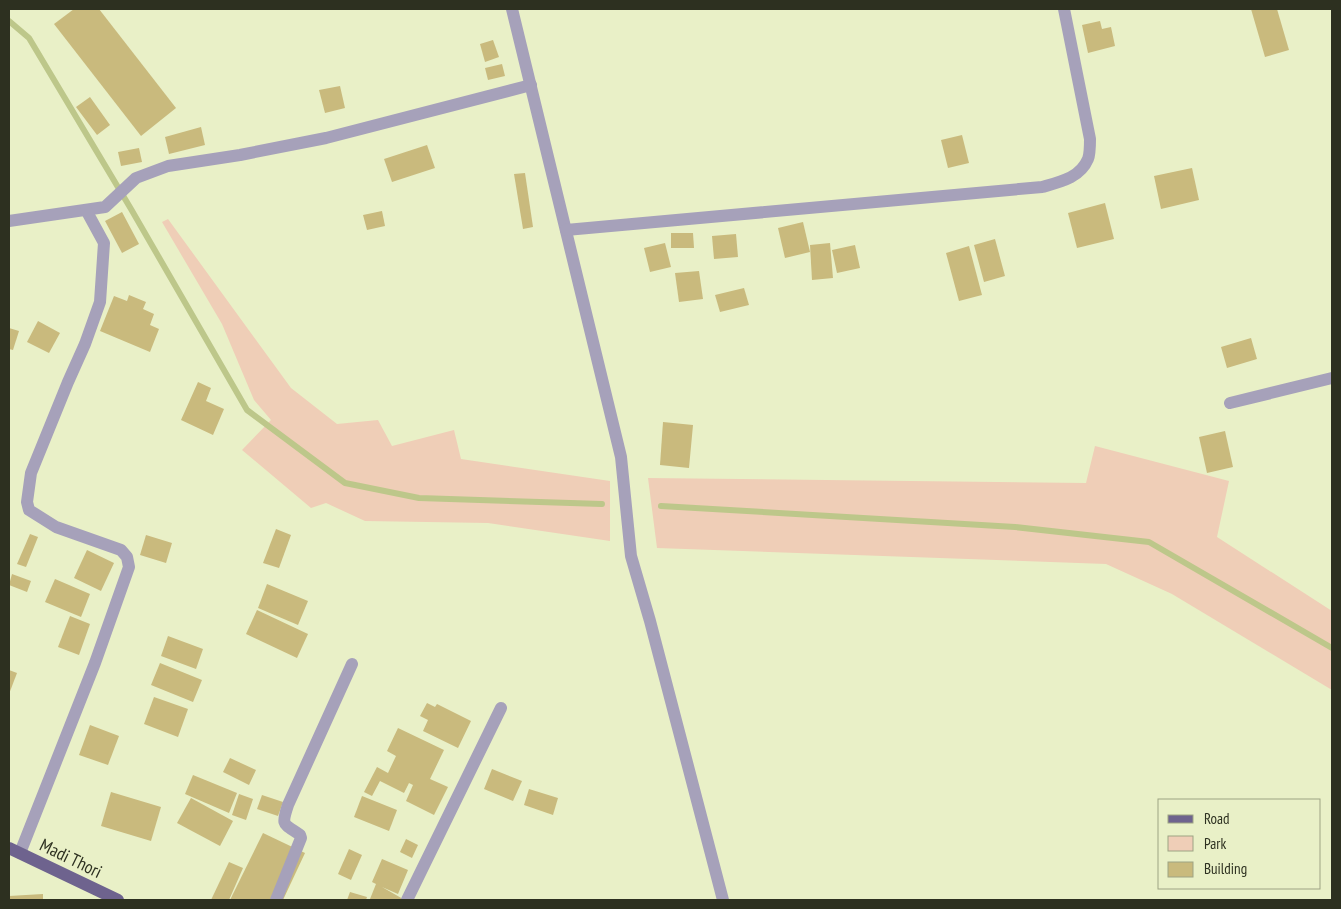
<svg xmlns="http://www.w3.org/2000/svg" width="1341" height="909" font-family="'PT Sans Narrow',sans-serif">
<rect width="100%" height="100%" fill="#e9f0c7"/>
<g fill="#efceb7">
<path d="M168,219L291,388L337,424L378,420L392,446L454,430L461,459L610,481V541L488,523L365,521L326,503L311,508L242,450L271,420L254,400L222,324L162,222Z"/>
<path d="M1095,446L1229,481L1217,537L1332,611V690L1172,594L1106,564L657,548L648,478L1086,483Z"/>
</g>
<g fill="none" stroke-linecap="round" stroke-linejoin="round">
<g stroke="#bdc78a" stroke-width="6">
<path d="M9,21L29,38L131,209L247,410L345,483L419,498L602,504"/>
<path d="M661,506L1015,527L1149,542L1332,648"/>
</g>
</g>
<g fill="#c9ba7d">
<path d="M74,9H99L176,108L141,136L54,24Z"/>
<path d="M1251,9H1277L1289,50L1265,57Z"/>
<path d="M1100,21L1102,29L1111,27L1115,46L1088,53L1082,25Z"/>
<path d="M493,40L499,57L485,62L480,44Z"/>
<path d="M502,64L505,76L488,80L485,68Z"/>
<path d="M340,86L345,108L325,113L319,90Z"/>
<path d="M90,97L110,125L97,135L76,107Z"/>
<path d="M201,127L205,145L169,154L165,137Z"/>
<path d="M962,135L969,163L948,168L941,140Z"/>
<path d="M427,145L435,168L392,182L384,159Z"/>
<path d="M139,148L142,162L121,166L118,152Z"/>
<path d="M1192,168L1199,200L1161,209L1154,176Z"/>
<path d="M525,173L533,227L523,229L514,174Z"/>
<path d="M1105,203L1114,239L1077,248L1068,213Z"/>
<path d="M382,211L385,226L367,230L363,215Z"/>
<path d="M122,212L139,244L122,253L105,221Z"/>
<path d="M803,222L810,252L785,258L778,228Z"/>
<path d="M671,233H693L694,248H671Z"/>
<path d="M736,234L738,257L714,259L712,236Z"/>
<path d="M995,239L1005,276L984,282L974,245Z"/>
<path d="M665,243L671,267L650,272L644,248Z"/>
<path d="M830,243L833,278L812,280L810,245Z"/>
<path d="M855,245L860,268L837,273L832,250Z"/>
<path d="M969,246L982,295L959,301L946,253Z"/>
<path d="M699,271L703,299L679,302L675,273Z"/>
<path d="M744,288L749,305L720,312L715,295Z"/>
<path d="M129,295L146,302L143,309L154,314L150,325L159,329L150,352L100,331L114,296L127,301Z"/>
<path d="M38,321L60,333L49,353L27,342Z"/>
<path d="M9,328L19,331L13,350L9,349Z"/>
<path d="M1251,338L1257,359L1227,368L1221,347Z"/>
<path d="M198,382L211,388L206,401L224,409L213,435L181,420Z"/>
<path d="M663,422L693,425L689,468L660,465Z"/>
<path d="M1225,431L1233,467L1207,473L1199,437Z"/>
<path d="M276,529L291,535L279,568L263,563Z"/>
<path d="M30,534L38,537L26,567L17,564Z"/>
<path d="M146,535L172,543L166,563L140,555Z"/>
<path d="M87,550L114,563L101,591L74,578Z"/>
<path d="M12,574L31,581L27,592L9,585Z"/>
<path d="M55,579L90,594L81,617L45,602Z"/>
<path d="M267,584L308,601L298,625L258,608Z"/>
<path d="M257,610L308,634L297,658L246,634Z"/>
<path d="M70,616L90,624L79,655L58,647Z"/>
<path d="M168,636L203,649L196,669L161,656Z"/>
<path d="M160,663L202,680L193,702L151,685Z"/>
<path d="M9,670L17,673L9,694Z"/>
<path d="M154,697L188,709L178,737L144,724Z"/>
<path d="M427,703L435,707L437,704L471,721L458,748L423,731L428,720L420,716Z"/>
<path d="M90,725L119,736L108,765L79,755Z"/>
<path d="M398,728L444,750L430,779L448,787L434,815L406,801L413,785L409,783L404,793L380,781L372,796L364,792L377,767L388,773L396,756L387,751Z"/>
<path d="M230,758L256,770L249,785L223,772Z"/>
<path d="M492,769L522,781L513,801L484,789Z"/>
<path d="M193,775L237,793L229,813L185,794Z"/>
<path d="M529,789L558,798L553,815L524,805Z"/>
<path d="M111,792L161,807L151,841L101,826Z"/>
<path d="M239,794L253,799L246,820L232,815Z"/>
<path d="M262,795L283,802L278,816L257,809Z"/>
<path d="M362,796L397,810L389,831L354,817Z"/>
<path d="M191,798L233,821L220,846L177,823Z"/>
<path d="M263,833L305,853L283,900H230Z"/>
<path d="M406,839L418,845L412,858L400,852Z"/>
<path d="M349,849L362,855L351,880L338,874Z"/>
<path d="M382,859L408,870L398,894L382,887L403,899V900H374L370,899L376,884L372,882Z"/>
<path d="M229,862L243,868L229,900H211Z"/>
<path d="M350,892L367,897L366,900H347Z"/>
<path d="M43,894V900H9V896Z"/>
</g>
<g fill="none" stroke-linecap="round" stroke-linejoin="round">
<g stroke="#a6a1ba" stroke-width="12">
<path d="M512,9L621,457L631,556L650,621L723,900"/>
<path d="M9,221L105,207L136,178L168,166L240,155L326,138L531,85"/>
<path d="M566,230L1042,187C1060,182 1080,178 1088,159C1090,154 1090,145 1090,139L1064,9"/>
<path d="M1230,403L1332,378"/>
<path d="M20,853L95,663L129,567L127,557L121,550L56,527L29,510L27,502L31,473L68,382L85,344L100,302L104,243L86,210"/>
<path d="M276,900L301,838L300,835C283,823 281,826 288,805L352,664"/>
<path d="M407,900L501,708"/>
</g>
<path stroke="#6e638e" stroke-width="12" d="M9,848L118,900"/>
</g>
<g text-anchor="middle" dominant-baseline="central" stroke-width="4" stroke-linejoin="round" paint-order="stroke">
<g font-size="18" fill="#2d3020" stroke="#e9f0c7">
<text transform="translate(71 858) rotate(26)">Madi Thori</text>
</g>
</g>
<rect width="1341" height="909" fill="none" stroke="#2d3020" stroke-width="20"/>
<rect x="1158" y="799" width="162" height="90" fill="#e9f0c7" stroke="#9ea384"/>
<rect x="1168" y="815" width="25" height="8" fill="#6e638e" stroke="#9ea384"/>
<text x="1204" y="824" font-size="15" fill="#2d3020">Road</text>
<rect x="1168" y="836" width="25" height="15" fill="#efceb7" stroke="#9ea384"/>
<text x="1204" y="849" font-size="15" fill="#2d3020">Park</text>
<rect x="1168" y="862" width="25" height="15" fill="#c9ba7d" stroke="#9ea384"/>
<text x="1204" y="874" font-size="15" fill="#2d3020">Building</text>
</svg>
